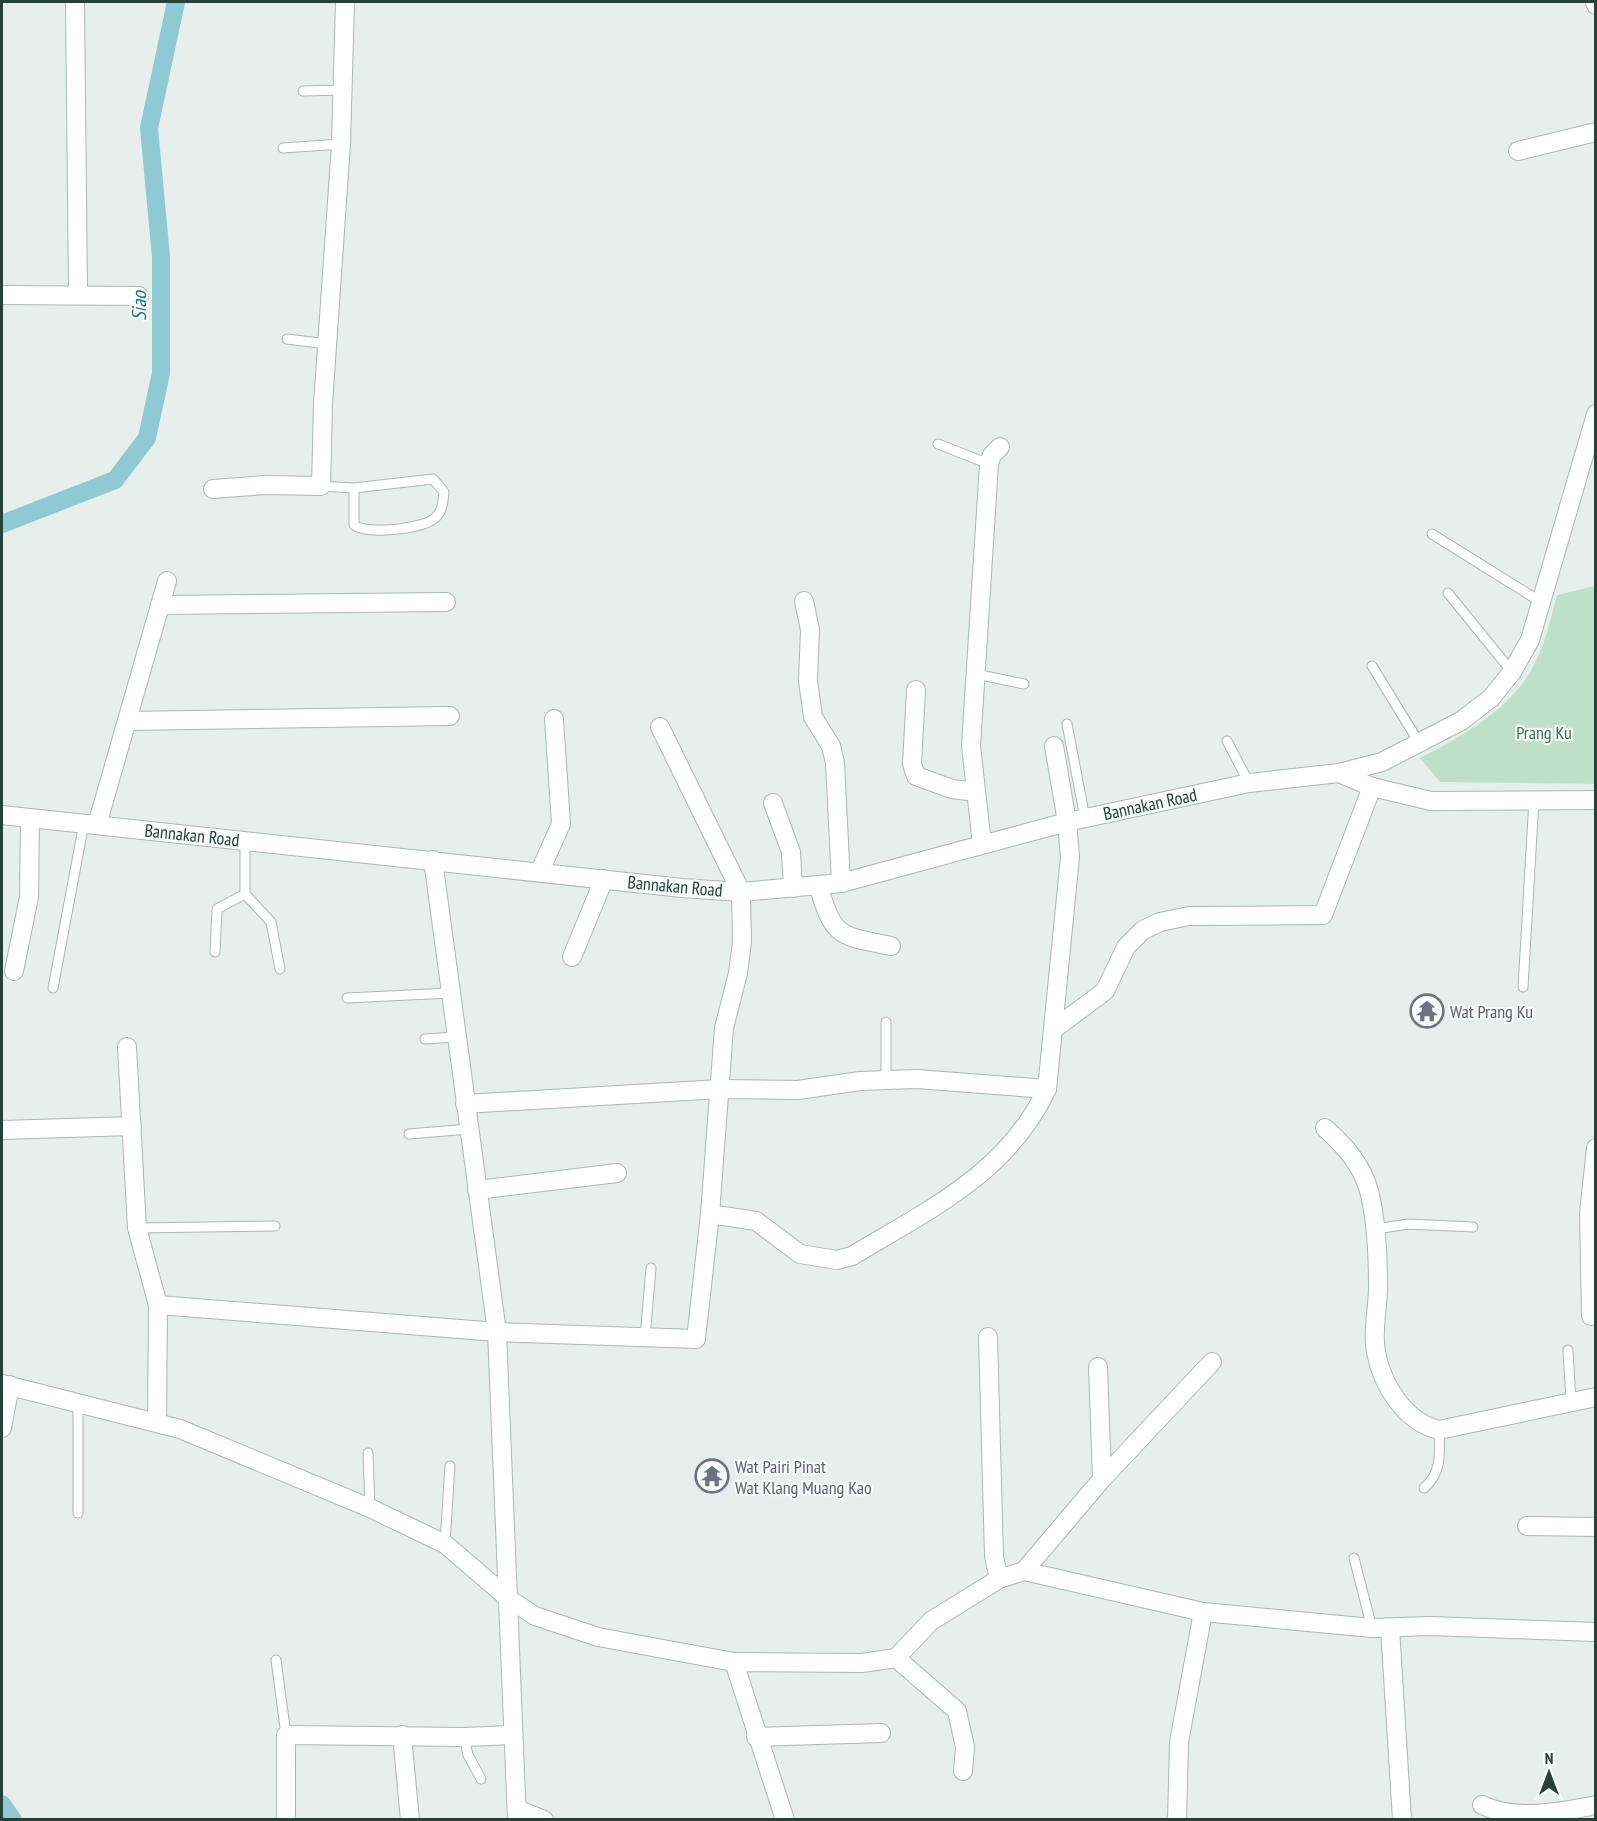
<svg xmlns="http://www.w3.org/2000/svg" width="1597" height="1821" font-family="'PT Sans Narrow',sans-serif">
<rect width="100%" height="100%" fill="#e6efeb"/>
<path fill="#bfe0c8" d="M1595,586V784L1440,782L1420,758C1464,735 1514,708 1536,661C1546,641 1551,617 1557,595Z"/>
<g fill="none" stroke-linecap="round" stroke-linejoin="round">
<g stroke="#8ec9d4" stroke-width="18">
<path d="M2,524L115,480L147,438L161,373V257L149,128L176,2"/>
<path d="M2,1804L13,1820"/>
</g>
<g stroke="#a8b8b2" stroke-width="11">
<g id="service">
<path d="M303,91L343,90"/>
<path d="M283,148L341,144"/>
<path d="M287,339L328,344"/>
<path d="M938,444L989,464"/>
<path d="M321,486L354,488V525C367,535 423,529 435,518C443,511 443,501 444,492L433,479L354,488"/>
<path d="M1432,534L1541,602"/>
<path d="M1448,593L1512,672"/>
<path d="M1372,666L1420,744"/>
<path d="M976,674L1024,684"/>
<path d="M1067,724L1085,818"/>
<path d="M1227,741L1249,783"/>
<path d="M245,840V894L271,922L280,969"/>
<path d="M215,952L217,909L245,894"/>
<path d="M1523,987L1534,800"/>
<path d="M53,988L84,823"/>
<path d="M347,998L450,993"/>
<path d="M886,1022V1080"/>
<path d="M425,1039L456,1037"/>
<path d="M409,1134L469,1129"/>
<path d="M137,1228L275,1226"/>
<path d="M1376,1229L1408,1224L1473,1227"/>
<path d="M645,1338L651,1268"/>
<path d="M1568,1350L1571,1402"/>
<path d="M78,1402V1513"/>
<path d="M368,1453L370,1508"/>
<path d="M1424,1488C1442,1473 1440,1452 1439,1430"/>
<path d="M445,1544L450,1466"/>
<path d="M1354,1558L1372,1628"/>
<path d="M276,1660L286,1735"/>
<path d="M464,1737L468,1755L481,1779"/>
</g>
</g>
<g stroke="#a8b8b2" stroke-width="20">
<g id="minor">
<path d="M75,2L78,295"/>
<path d="M1518,151L1596,132"/>
<path d="M2,295L139,296"/>
<path d="M213,489L265,485L321,486L323,404L341,144L345,2"/>
<path d="M804,601L810,630L808,681L813,717L831,746L835,763L841,883"/>
<path d="M160,605L446,602"/>
<path d="M916,690L912,764L916,776L952,789L976,792"/>
<path d="M127,721L450,716"/>
<path d="M660,727L741,892L742,942L738,973L724,1028L710,1214L756,1221L800,1254L837,1260L852,1256C928,1210 1007,1174 1047,1089L1070,857L1067,822L1054,746"/>
<path d="M1339,773L1372,787L1431,801L1596,800"/>
<path d="M773,803L791,852L793,888"/>
<path d="M97,825L167,581"/>
<path d="M982,844L971,746L989,464L992,455L1000,447"/>
<path d="M540,871L561,824L554,719"/>
<path d="M819,887C833,938 841,936 891,946"/>
<path d="M572,957L604,879"/>
<path d="M14,971L29,897L30,818"/>
<path d="M1054,1029L1105,991L1126,947L1143,930L1160,922L1189,916L1323,915L1372,787"/>
<path d="M127,1047L137,1228L158,1305L157,1421"/>
<path d="M465,1104L720,1089L798,1090L860,1081L917,1079L1047,1089"/>
<path d="M1325,1128C1345,1146 1362,1165 1369,1191C1377,1222 1378,1256 1378,1287C1378,1309 1372,1331 1376,1352C1382,1385 1405,1422 1439,1430L1596,1397"/>
<path d="M2,1130L132,1126"/>
<path d="M477,1190L617,1173"/>
<path d="M158,1305L497,1332L696,1339L710,1214"/>
<path d="M1591,1316L1589,1213L1596,1148"/>
<path d="M988,1337L994,1556L999,1579"/>
<path d="M1098,1367L1102,1479"/>
<path d="M2,1384L180,1429L370,1508L445,1544L509,1599L535,1616L598,1637L734,1662"/>
<path d="M2,1428L10,1385"/>
<path d="M1527,1526L1596,1527"/>
<path d="M1024,1571L1203,1612L1372,1628L1430,1626L1596,1632"/>
<path d="M1390,1628L1402,1820"/>
<path d="M896,1658L957,1711L965,1747L963,1771"/>
<path d="M402,1735L410,1820"/>
<path d="M756,1737L881,1733"/>
<path d="M1482,1805C1515,1821 1561,1812 1596,1805"/>
<path d="M517,1809L544,1820"/>
<path d="M286,1820V1735L464,1737L513,1735"/>
<path d="M785,1820L734,1662L862,1663L896,1658L931,1621L999,1579L1024,1571L1102,1479L1212,1362"/>
<path d="M1177,1820L1179,1742L1203,1612"/>
</g>
</g>
<g stroke="#a8b8b2" stroke-width="20">
<g id="tertiary">
<path d="M1595,2L1596,5"/>
<path d="M2,815L682,888L741,892L841,883L1067,822L1249,783L1339,773L1382,762L1461,721L1491,698L1512,672L1530,640L1596,414"/>
<path d="M433,860L497,1332L517,1820"/>
</g>
</g>
<use href="#service" stroke="#fff" stroke-width="9"/>
<use href="#minor" stroke="#fff" stroke-width="18"/>
<use href="#tertiary" stroke="#fff" stroke-width="18"/>
</g>
<defs>
<g id="temple-ring" transform="scale(1.725)"><circle r="9.5" fill="#f7fbf9" stroke="#6b7280" stroke-width="1.5"/><path d="M0-6L5-2H3V0L6.5 2.5H4V6H1.5V3h-3V6H-4V2.5H-6.5L-3 0V-2H-5Z" fill="#6b7280"/></g>
</defs>
<g fill-rule="evenodd">
<use href="#temple-ring" x="1427" y="1011"/>
<use href="#temple-ring" x="712" y="1476"/>
</g>
<g text-anchor="middle" dominant-baseline="central" stroke-width="4.5" stroke-linejoin="round" paint-order="stroke">
<g font-size="18" fill="#2d7a4b" stroke="#f7fbf9">
<text x="1544" y="732">Prang Ku</text>
</g>
<g font-size="18" fill="#24423a" stroke="#f7fbf9">
<text transform="translate(1150 804) rotate(-12)">Bannakan Road</text>
<text transform="translate(192 835) rotate(6)">Bannakan Road</text>
<text transform="translate(675 886) rotate(5)">Bannakan Road</text>
</g>
<g font-size="18" fill="#5b616d" stroke="#f7fbf9" text-anchor="start">
<text x="1450" y="1011">Wat Prang Ku</text>
<text x="735" y="1466">Wat Pairi Pinat<tspan x="735" dy="21">Wat Klang Muang Kao</tspan></text>
</g>
<g font-size="20" font-style="italic" fill="#1c6f80" stroke="#f7fbf9">
<text transform="translate(139 306) rotate(-90)">Siao</text>
</g>
</g>
<rect width="1597" height="1821" fill="none" stroke="#24423a" stroke-width="6"/>
<g transform="translate(1549 1773)" stroke="#f7fbf9" stroke-width="4.5" paint-order="stroke">
<path d="M0-4.5L10 22L0 15L-10 22Z" fill="#24423a"/>
<text y="-9" font-size="16" font-weight="bold" text-anchor="middle" fill="#24423a">N</text>
</g>
</svg>
